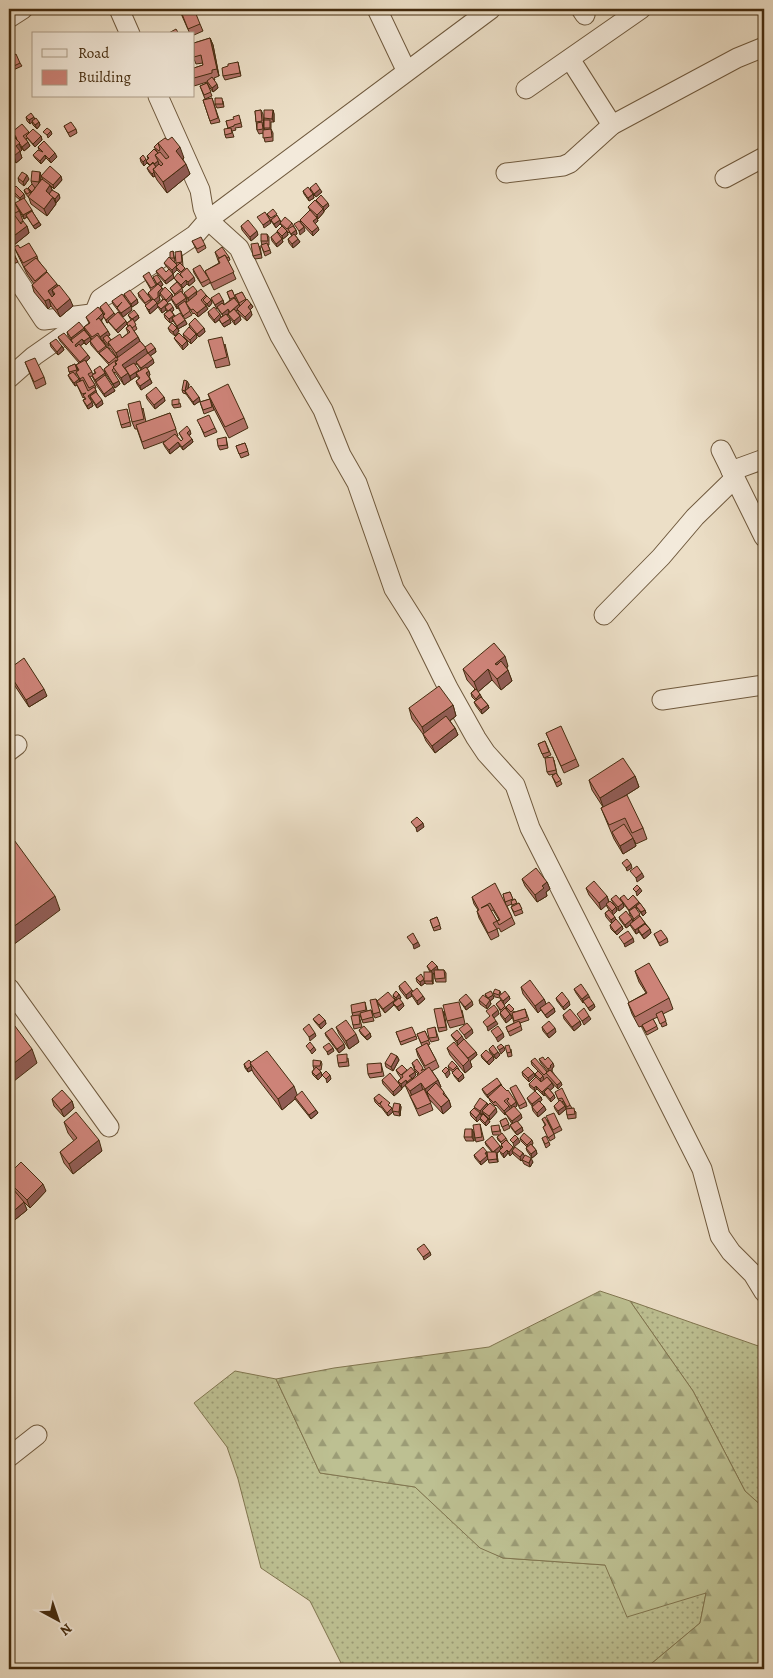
<svg xmlns="http://www.w3.org/2000/svg" width="773" height="1678" font-family="Alegreya,serif">
<defs>
<pattern id="grass-dots" width="8" height="8" patternUnits="userSpaceOnUse" patternTransform="scale(1.25)"><rect width="8" height="8" fill="#bdc092"/><path d="M2 2h.1M6 6h.1" fill="none" stroke="#9b9c76" stroke-width="1.8" stroke-linecap="round"/></pattern>
<pattern id="forest-firs" width="22" height="20" patternUnits="userSpaceOnUse" patternTransform="scale(1.25)"><rect width="22" height="20" fill="#bdc092"/><path d="M5 1l3.5 6h-7zM16 11l3.5 6h-7z" fill="#9b9c76"/></pattern>
</defs>
<rect width="100%" height="100%" fill="#ecdfc7"/>
<filter id="stains"><feTurbulence type="fractalNoise" baseFrequency=".004" numOctaves="4"/><feColorMatrix values="0 0 0 0 .2 0 0 0 0 .09 0 0 0 0 .02 0 0 0 .5 -.17"/></filter>
<radialGradient id="worn" r=".72"><stop offset=".6" stop-color="#630" stop-opacity="0"/><stop offset="1" stop-color="#630" stop-opacity=".3"/></radialGradient>
<g fill="url(#grass-dots)" stroke="#817650">
<path d="M630,1301L764,1348V1508L745,1491L693,1391Z"/>
<path d="M235,1371L276,1379L320,1473L415,1487L480,1547L503,1558L605,1565L706,1593L700,1623L645,1669H344L310,1601L261,1568L238,1479L227,1447L194,1403Z"/>
</g>
<path fill="url(#forest-firs)" stroke="#817650" d="M600,1291L630,1301L693,1391L745,1491L764,1508V1669H645L700,1623L706,1593L627,1617L605,1565L503,1558L480,1548L415,1487L320,1473L276,1379L334,1368L489,1347Z"/>
<g fill="none" stroke-linecap="round" stroke-linejoin="round">
<g stroke="#6f593d" stroke-width="21">
<g id="minor">
<path d="M119,9L130,34"/>
<path d="M377,9L406,70"/>
<path d="M581,9L585,15"/>
<path d="M9,18L23,9"/>
<path d="M570,59L612,125"/>
<path d="M526,89L641,9"/>
<path d="M158,96L200,190L203,208L208,220L239,248L280,336L323,410L341,455L357,483L394,589L418,627L448,688L476,738L486,753L515,785L530,828L702,1169L720,1236L731,1252L753,1274L764,1292"/>
<path d="M506,173L563,166L570,163L612,125L737,58L764,47"/>
<path d="M725,178L764,157"/>
<path d="M9,267L44,320L91,314"/>
<path d="M9,378L34,356L94,314L100,299L195,235L208,220L491,9"/>
<path d="M721,450L764,537"/>
<path d="M731,471L764,459"/>
<path d="M604,615L661,557L695,517L735,478"/>
<path d="M662,700L764,685"/>
<path d="M9,751L17,745"/>
<path d="M9,988L109,1127"/>
<path d="M9,1457L37,1435"/>
</g>
</g>
<use href="#minor" stroke="#f3eadb" stroke-width="19"/>
</g>
<g fill="#b07167" stroke="#452c0f" fill-rule="evenodd">
<path d="M179,9L200,24L203,31L194,35V34H190Z"/>
<path d="M210,38L213,45L219,76L214,78L215,80H214L218,88L213,92L208,85L207,82L194,86V68L203,65V63L196,64L194,59V43Z"/>
<path d="M9,58L20,63L22,66L11,71L9,66Z"/>
<path d="M238,62L241,76L225,80L223,76L228,66Z"/>
<path d="M207,83L212,96L205,99L200,86Z"/>
<path d="M212,98L220,122L211,124L203,100Z"/>
<path d="M223,101L224,107L217,108L215,104Z"/>
<path d="M261,110L263,114L264,130H265L264,128V118L273,110L274,114V122H271V129L273,133V141L265,142L263,133L259,134L257,130L255,111Z"/>
<path d="M26,117L35,119L39,122L40,125L37,129L33,125L32,122L30,124L27,121Z"/>
<path d="M240,119L242,127L235,128L236,130L232,131L234,137L226,138L225,135L228,128L226,121Z"/>
<path d="M64,126L76,129L77,133L70,137Z"/>
<path d="M9,128L12,132H29V133L41,136L42,140L35,147L27,138L26,139L30,146L24,151L21,147L22,150L20,152L22,158L16,163L9,155Z"/>
<path d="M158,143L184,158L183,159L190,174L167,193L157,180L155,176L153,177L149,172L147,168L150,166L147,163L144,166L141,162L140,158L146,161L148,159L147,156L158,153L154,147Z"/>
<path d="M38,147L57,157L51,163L46,158L41,164L35,158L33,155L39,150Z"/>
<path d="M40,172L41,176V181L43,179L41,176L62,180L54,189L51,186L52,190L60,198L56,203L55,202L56,204L47,216L31,204L29,198L25,193L24,190L30,192L31,194V193L30,191L28,188L32,184L31,181Z"/>
<path d="M18,178L29,179L24,186L19,182Z"/>
<path d="M310,188L322,192L316,197L313,194L314,198L309,201L304,194L303,191H311Z"/>
<path d="M12,190L25,198L24,199L39,222L41,225L35,229L27,217L24,219L19,210L23,221L20,223L27,226L29,233L14,245L9,239V192L16,205L20,200L13,194Z"/>
<path d="M316,200L329,206L324,211V212L318,219L316,216L318,221L315,224L319,230L313,236L301,223L300,220L310,210L308,207L317,203Z"/>
<path d="M267,214L278,217L281,222L292,223L296,230L297,234L295,235L298,239L300,242L293,248L289,243L288,239L292,236L289,232L288,233L284,229L287,231L288,235L283,239L278,235L282,239L283,242L277,247L272,241L271,237L278,234L277,231L282,226L280,224L276,228L269,218Z"/>
<path d="M241,226L258,235L251,241L242,230Z"/>
<path d="M267,234L269,237V245H268L271,253L265,256L261,245H262L261,241Z"/>
<path d="M192,241L205,245L206,248L198,253Z"/>
<path d="M260,246L262,258L255,259L253,256Z"/>
<path d="M14,247L20,248L37,256L38,260L48,274L73,306L60,317L51,306L48,309L34,292L32,285L34,284L27,274Z"/>
<path d="M9,251L16,258L18,262L11,265L9,261Z"/>
<path d="M173,251L175,261L173,262L176,265V263L181,251L182,255L183,266L195,281L189,286L187,284L183,288L179,285L182,288L183,292L182,293L186,298L187,301L185,303L192,315L185,319L178,308L177,309L171,299L167,303L174,310L172,312L175,316L185,320L187,324L178,329V328L179,331L175,336L170,332L168,328L177,327L173,321L170,323L165,318L164,314L167,312L166,310L162,313L158,307L150,314L147,309L146,305L139,297L138,293L151,301L152,300L149,296L148,293L151,290L143,276L156,285H157L153,277L161,281L163,285L161,286L163,290L172,294L173,297L175,295L172,291L170,288L177,282L174,278L181,276V274L177,270L173,274L166,266L164,263L170,259ZM160,295L163,299L157,304L156,303L160,300L159,296Z"/>
<path d="M215,252L229,257L230,260L228,261L236,279L214,290L210,282V283L203,287L194,273L193,269L207,277L205,271L219,263Z"/>
<path d="M156,271L166,272L173,274L174,278L166,284L158,275Z"/>
<path d="M232,290L236,300L240,306L235,295L242,292L246,300L251,304L253,307L250,310L252,315L247,321L238,313V310L236,311L241,320L235,325L230,318L228,314L229,313L227,315L231,323L224,327L219,320L215,323L209,316L208,312L221,317L223,316L217,308V309L211,298L223,300L224,304L223,305H224L230,300L227,292Z"/>
<path d="M197,292L206,295L211,300L212,303L209,307L205,304L208,309L198,317L194,313L193,314L188,306L186,303L189,301L186,297L184,293Z"/>
<path d="M124,294L137,299L138,303L132,307L125,298Z"/>
<path d="M112,301L132,310L123,317L113,304Z"/>
<path d="M100,307L115,314L127,323L131,320L128,315H138L139,318L134,322L137,329L134,331L138,337L140,341L145,347L155,348L156,352L150,356L154,363L147,368L150,375L149,376L152,383L141,390L137,384L136,381L139,379L137,376L131,380L129,376L131,380L124,385L115,372L114,373L120,384L115,388L105,373L104,369L109,365L91,345L90,341L86,345L84,343L80,346L90,358L86,362L93,374L95,373L94,370L106,377L115,391L105,397L97,386L92,376L90,377L95,385L96,388L95,389L97,394L103,404L97,408L91,399H90L93,406L88,409L85,404L83,400L85,399L84,397L83,398L77,385L75,386L70,379L68,375L70,374L68,367L75,364L78,371V370L76,365L79,363L60,341L58,337L73,343L68,336L67,332L85,331L90,337L91,340L92,339L85,330L84,327L89,323L86,317L104,316V315L101,310ZM104,317L107,323L109,322L110,324L118,333L127,324L128,326L126,328L128,333L122,338L111,340L108,336L110,335L101,320ZM102,340H103L104,342L110,349H111L117,358L107,347ZM137,364L141,370L139,372L135,365ZM75,374H77L81,381H80Z"/>
<path d="M189,324L204,328L205,332L199,337L196,334L197,338L191,344L184,337L183,334L195,333L190,328Z"/>
<path d="M174,338L187,341L188,345L183,350L176,341Z"/>
<path d="M50,343L62,346L64,350L58,355L51,347Z"/>
<path d="M225,344L230,365L216,368L214,361Z"/>
<path d="M25,362L44,377L46,384L36,389Z"/>
<path d="M189,384L188,389L199,397L200,401L194,405L186,394L183,393L182,390Z"/>
<path d="M208,394L244,418L248,428L229,438L212,405Z"/>
<path d="M146,395L164,397L165,401L155,409L147,399Z"/>
<path d="M210,399L214,410L204,414L200,402Z"/>
<path d="M180,403L181,407L174,408L172,405Z"/>
<path d="M143,408L146,422L170,413L178,436H177L181,441L183,440L179,433L191,434L189,436L192,439L193,442L183,450L180,446L170,454L165,447L163,443L168,440L144,449L137,429H135L132,422Z"/>
<path d="M127,409L131,426L122,428L121,425Z"/>
<path d="M199,423L215,428L217,432L205,437Z"/>
<path d="M226,437L228,448L220,450L218,446Z"/>
<path d="M245,443L249,455L241,458L236,446Z"/>
<path d="M508,666L507,668L512,681L501,690L492,680L478,692L482,698L488,705L489,708L482,714L476,706L474,702L476,701L472,697L471,693L475,689L467,680L463,669Z"/>
<path d="M9,669L47,696L29,707L9,677Z"/>
<path d="M453,705L456,716L450,721L455,728L458,735L435,753L426,741L423,734L412,719L409,708Z"/>
<path d="M546,733L576,759L579,766L564,773Z"/>
<path d="M545,741L551,755L544,758L538,744Z"/>
<path d="M554,760L557,774L562,784L557,787L552,776L555,774L549,775L547,772Z"/>
<path d="M635,776L639,787L623,797L643,828L647,839L636,844L634,840L636,846L623,854L614,839L601,808L603,807L592,790L589,780Z"/>
<path d="M522,879L547,882L550,889L546,892L547,896L537,902L525,886Z"/>
<path d="M586,888L607,896L609,902L616,907L617,911L613,915L616,920L622,926L623,929L617,935L611,929L610,925L612,924L606,917L605,913L609,910L606,905L601,910L589,895Z"/>
<path d="M510,892L513,900L515,899L517,904L519,903L523,913L515,916L511,907L512,906V904L507,906L515,924L501,932L499,928L497,929L499,936L491,940L479,918L477,911L478,910L474,904L472,897L506,905L503,894ZM493,910L499,920L497,921L491,911Z"/>
<path d="M633,895L645,910L646,913L643,916L637,908L636,909L641,918L650,929L651,933L644,939L639,932L636,934L630,925L626,928L620,920L619,917L632,919L633,921L634,920L630,915L629,911L623,903L624,907L619,911L613,903L611,899L621,901L620,898L628,900Z"/>
<path d="M437,917L441,929L434,931L430,920Z"/>
<path d="M654,934L667,938L668,942L660,946Z"/>
<path d="M427,966H437L438,970H444L446,973V982H436L435,979V973L433,974V984H426L425,983L421,986L417,982L416,978L424,979L430,972Z"/>
<path d="M635,971L669,998L673,1009L663,1014L667,1025L662,1027L658,1017L653,1019L658,1029L647,1035L642,1026L639,1027L632,1014L628,1003L646,993L639,982Z"/>
<path d="M399,986L413,991L425,999L418,1005L412,996L407,999L400,990Z"/>
<path d="M521,987L544,999L546,1004L554,1008L555,1012L547,1018L541,1010L538,1013L523,994Z"/>
<path d="M574,989L589,998L595,1007L590,1011L584,1002L583,1003L576,993Z"/>
<path d="M500,991L501,994L509,996L510,999L504,1005L512,1018L506,1023L501,1016L500,1013L501,1012L498,1007L496,1004L501,1000L500,998L495,997L493,993Z"/>
<path d="M399,994L401,998L399,999L404,1006L399,1011L394,1005L385,1013L378,1004L377,1001H395L396,1000L394,998L393,995Z"/>
<path d="M485,994L494,998L490,1001L491,1004L487,1009L480,1004L479,1000L486,997Z"/>
<path d="M556,998L570,1005L564,1010L557,1001Z"/>
<path d="M376,999L381,1016L375,1018L373,1014Z"/>
<path d="M459,1000L473,1005L466,1010L461,1003Z"/>
<path d="M365,1002L367,1011L371,1010L374,1021L363,1023L360,1015H359L362,1027L354,1029L353,1025V1016L352,1013Z"/>
<path d="M506,1007L515,1012L525,1009L529,1020L520,1023L522,1030L510,1036L506,1027L514,1023L512,1016L507,1010Z"/>
<path d="M462,1010L465,1024L450,1028L447,1021Z"/>
<path d="M444,1011L447,1030L439,1032L438,1028Z"/>
<path d="M563,1015L580,1021L581,1025L574,1031L564,1019Z"/>
<path d="M313,1019L325,1020L326,1024L321,1029L315,1022Z"/>
<path d="M336,1027L359,1042L349,1049L339,1034Z"/>
<path d="M435,1027L439,1040L431,1042L429,1038Z"/>
<path d="M542,1027L556,1032L549,1038L543,1031Z"/>
<path d="M359,1030L370,1033L371,1037L367,1040L361,1034Z"/>
<path d="M425,1031L430,1044L428,1045L436,1060L439,1067L432,1071L438,1080L441,1087H440L449,1100L451,1107L443,1114L429,1099L428,1096L433,1110L419,1116L405,1085L402,1088L401,1086L402,1089L394,1096L383,1084L382,1080L399,1084L398,1081L401,1078L398,1074L396,1070H407L416,1075L412,1079V1080L418,1076V1074L415,1071L412,1063L425,1071L426,1070L418,1056L416,1049L422,1046L417,1034Z"/>
<path d="M396,1032L416,1036L417,1039L401,1045Z"/>
<path d="M325,1033L345,1048L339,1053L326,1036Z"/>
<path d="M451,1035L464,1040L476,1052L477,1055L470,1061L472,1067L465,1073L450,1055L447,1048L458,1045L453,1038Z"/>
<path d="M489,1049L498,1052L500,1055L496,1059L490,1052Z"/>
<path d="M511,1049L512,1056L508,1057L507,1053Z"/>
<path d="M481,1055L493,1056L494,1060L489,1065L482,1058Z"/>
<path d="M397,1056L399,1060L393,1071L386,1067L385,1063Z"/>
<path d="M348,1058L349,1066L339,1067L338,1063Z"/>
<path d="M539,1059L545,1060L554,1066L552,1069V1071L562,1085L558,1089L547,1077L552,1083L554,1087L550,1090L554,1095L555,1098L551,1102L545,1095L544,1096L537,1089L535,1091L530,1087L529,1084L536,1077L535,1074L538,1071L532,1065L531,1061L547,1072H548L541,1063Z"/>
<path d="M321,1061L322,1064L321,1070H319L321,1072L322,1076L318,1080L313,1075L312,1072L314,1069L313,1066Z"/>
<path d="M251,1062L297,1095L316,1110L318,1113L311,1119L295,1099L282,1110L254,1074L252,1070L248,1072L245,1068L244,1064Z"/>
<path d="M381,1063L384,1076L370,1078L368,1074Z"/>
<path d="M448,1066H457L464,1078L459,1082L454,1076L453,1072L449,1069Z"/>
<path d="M522,1072L534,1073L535,1076L529,1082L523,1076Z"/>
<path d="M501,1084L502,1086L517,1106L515,1108L522,1118L517,1122L522,1127L523,1131L517,1135L512,1129L510,1125L512,1124L506,1114L505,1115L496,1105L495,1106L490,1101L489,1098H488L484,1093L482,1089Z"/>
<path d="M510,1088L526,1102L527,1106L520,1109Z"/>
<path d="M555,1092L570,1105L572,1108L576,1112V1118L568,1119L567,1115V1109L563,1101L562,1102L565,1106L566,1109L559,1115L555,1109L554,1106L559,1101Z"/>
<path d="M541,1097L542,1100L540,1102L544,1106L546,1110L538,1117L533,1111L532,1107V1106L529,1102L527,1098Z"/>
<path d="M374,1098L391,1107L393,1110L400,1104L401,1107L400,1116L394,1115L393,1112L388,1116L381,1107H380L375,1102Z"/>
<path d="M52,1099L72,1101L74,1108L64,1117L54,1106Z"/>
<path d="M487,1103L488,1105L497,1112L490,1120L483,1113L482,1115L481,1114V1116L488,1119L490,1122L486,1126L481,1121L480,1119L477,1122L471,1116L470,1112L474,1108Z"/>
<path d="M506,1118L510,1128L504,1131L500,1121Z"/>
<path d="M542,1119L554,1134L555,1138L550,1141L543,1127L545,1125Z"/>
<path d="M547,1120L560,1126L562,1130L554,1134Z"/>
<path d="M64,1122L102,1151L73,1174L64,1163L60,1152L74,1141L68,1133Z"/>
<path d="M480,1124L484,1140L476,1142L475,1138Z"/>
<path d="M500,1129L501,1133L506,1138L508,1142L514,1149L523,1153L524,1156L533,1162L530,1167L524,1164L522,1160L523,1159L521,1161L513,1154V1153L510,1156L508,1153L504,1158L501,1154L500,1151L497,1153L498,1162L489,1163L488,1159L481,1165L475,1158L474,1155L488,1154L492,1152L486,1145L485,1142L500,1146L501,1149L502,1148L501,1145L502,1144L498,1140L497,1137L499,1135H493L492,1132Z"/>
<path d="M474,1133V1141H466L464,1137Z"/>
<path d="M520,1138L533,1143L532,1145L536,1150L537,1154L532,1158L527,1151L526,1148L527,1147L521,1141Z"/>
<path d="M542,1138L549,1142L550,1145L546,1148Z"/>
<path d="M9,1174L46,1191L30,1208L23,1201L27,1210L11,1223L9,1220V1192L12,1190L9,1187Z"/>
</g>
<g fill="#905c54" stroke="#452c0f">
<path d="M210,38L213,45L219,76L217,69Z"/>
<path d="M217,84L218,88L213,92L212,88Z"/>
<path d="M273,110L274,114V122L272,119Z"/>
<path d="M34,117L35,120L30,124L29,120Z"/>
<path d="M39,122L40,125L37,129L35,125Z"/>
<path d="M51,131L52,134L48,138L47,135Z"/>
<path d="M41,136L42,140L35,147L33,144Z"/>
<path d="M16,137L22,150L20,152L22,158L16,163L14,156L16,146L15,138Z"/>
<path d="M28,142L30,146L24,151L22,147Z"/>
<path d="M180,147L184,158L180,161L176,151Z"/>
<path d="M55,153L57,157L51,163L49,159Z"/>
<path d="M45,155L46,158L41,164L40,161Z"/>
<path d="M146,159L147,163L144,166L143,162Z"/>
<path d="M158,161L159,165L156,167L154,164Z"/>
<path d="M186,164L190,174L167,193L163,182Z"/>
<path d="M40,172L41,176L40,186L39,182Z"/>
<path d="M154,172L155,176L153,177L152,174Z"/>
<path d="M27,175L29,179L24,186L23,182Z"/>
<path d="M61,176L62,180L54,189L53,185Z"/>
<path d="M50,185L53,192L50,196L46,191Z"/>
<path d="M320,189L322,192L316,197L314,194Z"/>
<path d="M24,194L25,198L21,202L20,198Z"/>
<path d="M59,194L60,198L56,203L55,199Z"/>
<path d="M313,194L314,198L309,201L308,198Z"/>
<path d="M53,197L56,204L47,216L44,209Z"/>
<path d="M328,203L329,206L324,211L323,207Z"/>
<path d="M323,209L324,212L318,219L317,215Z"/>
<path d="M32,210L33,213L26,215L27,217L24,219L23,215Z"/>
<path d="M317,218L318,221L314,225L313,221Z"/>
<path d="M270,220L271,223L264,228L263,225Z"/>
<path d="M280,220L281,223H280V224L276,228L274,224Z"/>
<path d="M39,222L41,225L35,229L33,226Z"/>
<path d="M27,226L29,233L14,245L11,238Z"/>
<path d="M304,227L305,231L300,235L299,231Z"/>
<path d="M318,227L319,230L313,236L312,232Z"/>
<path d="M296,230L297,234L293,237L291,234Z"/>
<path d="M257,231L258,235L251,241L250,237Z"/>
<path d="M287,231L288,235L283,239L282,236Z"/>
<path d="M282,239L283,242L277,247L276,244Z"/>
<path d="M298,239L300,242L293,248L292,244Z"/>
<path d="M177,265L178,269L176,267L177,270L173,274L172,270Z"/>
<path d="M173,274L174,278L166,284L165,281Z"/>
<path d="M194,277L195,281L189,286L188,282Z"/>
<path d="M186,280L187,284L183,288L181,285Z"/>
<path d="M161,281L163,285L159,287L157,284Z"/>
<path d="M57,284L59,291L52,290L54,296L51,299L48,291Z"/>
<path d="M162,288L164,292L160,293V295L159,296L160,300L155,304L154,300L158,292Z"/>
<path d="M197,291L196,293L197,296L189,302L188,298Z"/>
<path d="M172,294L173,298L167,303L166,300Z"/>
<path d="M186,298L187,301L179,308L178,306V308L177,309L176,305Z"/>
<path d="M49,299L51,306L48,309L45,301Z"/>
<path d="M70,299L73,306L60,317L57,310Z"/>
<path d="M137,299L138,303L132,307L131,304Z"/>
<path d="M211,300L212,303L209,307L207,304Z"/>
<path d="M223,300L224,304L217,309L215,305Z"/>
<path d="M157,303L158,307L150,314L149,310Z"/>
<path d="M168,303L169,307H165L166,310L162,313L161,309Z"/>
<path d="M239,304L240,308L231,315L230,312Z"/>
<path d="M251,304L253,307L249,311L248,307Z"/>
<path d="M131,306L132,310L123,317L121,313Z"/>
<path d="M206,306L208,309L198,317L197,313Z"/>
<path d="M173,307L174,310L169,314L168,311Z"/>
<path d="M228,309L229,313L224,317L222,314Z"/>
<path d="M251,311L252,315L247,321L245,317Z"/>
<path d="M103,313L104,317L97,324L96,320Z"/>
<path d="M114,313L116,316L107,323L106,320Z"/>
<path d="M220,314L221,318L215,323L214,320Z"/>
<path d="M138,315L139,318L133,323L132,319Z"/>
<path d="M174,315L175,318H172L173,321L170,323L169,319Z"/>
<path d="M240,316L241,320L235,325L234,321Z"/>
<path d="M230,319L231,323L224,327L222,324Z"/>
<path d="M185,320L187,324L178,329L177,326Z"/>
<path d="M126,321L127,324L118,333L116,330Z"/>
<path d="M84,328L85,331L73,342L71,338Z"/>
<path d="M177,328L179,331L175,336L173,332Z"/>
<path d="M204,328L205,332L199,337L197,334Z"/>
<path d="M108,331L110,335L102,341L100,337Z"/>
<path d="M196,334L197,338L191,344L190,340Z"/>
<path d="M90,337L91,340L86,345L84,341Z"/>
<path d="M138,337L141,344L119,360L116,353Z"/>
<path d="M82,339L84,343L76,349L75,345Z"/>
<path d="M187,341L188,345L183,350L182,346Z"/>
<path d="M62,346L64,350L58,355L57,352Z"/>
<path d="M146,348L148,355L126,371L122,365Z"/>
<path d="M155,348L156,352L150,356L148,353Z"/>
<path d="M88,355L90,358L81,366L80,362Z"/>
<path d="M153,359L154,363L142,372L141,368Z"/>
<path d="M139,370L140,374L136,373L137,376L131,380L130,376Z"/>
<path d="M149,371L150,375L148,377L146,373Z"/>
<path d="M105,373L106,377L97,383L95,380Z"/>
<path d="M128,373L131,380L124,385L121,378Z"/>
<path d="M79,379L80,383L75,386L74,383Z"/>
<path d="M150,379L152,383L141,390L140,386Z"/>
<path d="M119,381L120,384L115,388L113,384Z"/>
<path d="M187,381L189,384L187,393L185,391L186,394L185,391Z"/>
<path d="M113,387L115,391L105,397L104,394Z"/>
<path d="M96,390L97,394L90,396L91,399L89,400L88,396Z"/>
<path d="M164,397L165,401L155,409L154,405Z"/>
<path d="M199,397L200,401L194,405L193,402Z"/>
<path d="M102,400L103,404L97,408L96,405Z"/>
<path d="M92,402L93,406L88,409L87,406Z"/>
<path d="M190,430L191,434L188,436L187,433Z"/>
<path d="M192,439L193,442L183,450L182,447Z"/>
<path d="M178,442L180,446L170,454L169,450Z"/>
<path d="M505,656L508,666L499,674L495,664Z"/>
<path d="M488,669L492,680L478,692L474,682Z"/>
<path d="M508,670L512,681L501,690L497,679Z"/>
<path d="M44,689L47,696L29,707L26,700Z"/>
<path d="M480,694L482,698L477,702L476,699Z"/>
<path d="M453,705L456,716L426,738L422,727Z"/>
<path d="M488,705L489,708L482,714L481,710Z"/>
<path d="M455,728L458,735L435,753L432,746Z"/>
<path d="M635,776L639,787L604,809L600,798Z"/>
<path d="M423,823L424,827L417,832L416,828Z"/>
<path d="M633,838L636,846L623,854L620,846Z"/>
<path d="M631,864L632,868L627,871L626,868Z"/>
<path d="M642,873L644,877L637,882L636,878Z"/>
<path d="M547,882L550,889L546,892L547,896L537,902L535,895L542,886Z"/>
<path d="M640,888L642,891L637,896L636,892Z"/>
<path d="M55,896L60,910L9,948V930Z"/>
<path d="M607,896L609,903L601,910L599,903Z"/>
<path d="M639,902L640,905L636,906L637,908L630,913L629,910Z"/>
<path d="M623,903L624,907L619,911L618,907Z"/>
<path d="M616,907L617,911L613,915L612,911Z"/>
<path d="M645,910L646,913L643,916L641,912Z"/>
<path d="M615,917L616,920L612,924L611,920Z"/>
<path d="M632,919L633,923L626,928L625,925Z"/>
<path d="M645,923L646,926L638,929L639,932L636,934L635,930Z"/>
<path d="M622,926L623,929L617,935L615,932Z"/>
<path d="M650,929L651,933L644,939L642,935Z"/>
<path d="M633,938L634,942L625,947L624,944Z"/>
<path d="M418,942L420,946L414,949L413,945Z"/>
<path d="M437,966L438,970L433,974V984L432,981V973L431,971Z"/>
<path d="M424,979L425,983L421,986L420,982Z"/>
<path d="M412,990L414,994L411,993L412,996L407,999L406,995Z"/>
<path d="M399,994L401,998L397,1001L396,998Z"/>
<path d="M588,994L590,998L583,1003L582,999Z"/>
<path d="M493,995L494,998L490,1001L491,1004L487,1009L486,1006L488,998Z"/>
<path d="M423,996L425,999L418,1005L417,1001Z"/>
<path d="M509,996L510,999L504,1005L503,1001Z"/>
<path d="M544,999L547,1006L540,1008L541,1010L538,1013L535,1006Z"/>
<path d="M395,1000L396,1004L393,1003L394,1005L385,1013L383,1009Z"/>
<path d="M472,1001L473,1005L466,1010L465,1007Z"/>
<path d="M569,1001L570,1005L564,1010L563,1007Z"/>
<path d="M403,1003L404,1006L399,1011L397,1007Z"/>
<path d="M594,1004L595,1007L590,1011L588,1008Z"/>
<path d="M554,1008L555,1012L547,1018L545,1015Z"/>
<path d="M498,1010L499,1014L494,1018L492,1015Z"/>
<path d="M510,1014L512,1018L506,1023L505,1019Z"/>
<path d="M589,1016L591,1019L584,1025L582,1021Z"/>
<path d="M325,1020L326,1024L321,1029L319,1025Z"/>
<path d="M496,1021L498,1024L488,1031L487,1027Z"/>
<path d="M580,1021L581,1025L574,1031L572,1027Z"/>
<path d="M555,1028L556,1032L549,1038L547,1034Z"/>
<path d="M472,1029L473,1033L466,1039L464,1035Z"/>
<path d="M315,1033L316,1036L310,1041L309,1037Z"/>
<path d="M370,1033L371,1037L367,1040L365,1037Z"/>
<path d="M503,1033L504,1037L498,1042L496,1038Z"/>
<path d="M356,1034L359,1042L349,1049L346,1041Z"/>
<path d="M462,1036L464,1040L458,1045L457,1041Z"/>
<path d="M344,1044L345,1048L339,1053L337,1049Z"/>
<path d="M314,1047L316,1050L312,1054L310,1051Z"/>
<path d="M504,1047L505,1050L501,1054L499,1050Z"/>
<path d="M333,1048L334,1051L328,1055L327,1052Z"/>
<path d="M32,1049L37,1063L9,1085V1067Z"/>
<path d="M476,1052L477,1055L470,1061L472,1067L465,1073L463,1066L468,1058Z"/>
<path d="M498,1052L500,1055L496,1059L494,1055Z"/>
<path d="M397,1056L399,1060L393,1071L391,1067Z"/>
<path d="M493,1056L494,1060L489,1065L487,1062Z"/>
<path d="M553,1063L554,1066L552,1069V1071L549,1073L548,1069L550,1066Z"/>
<path d="M251,1066L252,1070L248,1072L247,1069Z"/>
<path d="M449,1070L450,1074L447,1078L445,1074Z"/>
<path d="M321,1072L322,1076L318,1080L316,1076Z"/>
<path d="M415,1072L416,1075L412,1079L413,1082L409,1086L407,1082L409,1076Z"/>
<path d="M534,1073L535,1076L529,1082L528,1078Z"/>
<path d="M463,1074L464,1078L459,1082L458,1079Z"/>
<path d="M330,1075L331,1079L327,1083L326,1079Z"/>
<path d="M543,1076L544,1080L541,1082L540,1079Z"/>
<path d="M406,1080L407,1084L402,1088L401,1084Z"/>
<path d="M438,1080L441,1087L430,1095L427,1092L428,1096L425,1089Z"/>
<path d="M561,1082L562,1085L558,1089L557,1085Z"/>
<path d="M421,1083L423,1091L413,1099L410,1091Z"/>
<path d="M552,1083L554,1087L546,1094L544,1092L545,1095L544,1096L542,1092Z"/>
<path d="M501,1084L502,1087L488,1098L487,1095Z"/>
<path d="M400,1085L402,1089L394,1096L393,1092Z"/>
<path d="M294,1086L298,1097H295V1099L282,1110L278,1099Z"/>
<path d="M536,1086L537,1089L535,1091L534,1088Z"/>
<path d="M554,1095L555,1098L551,1102L550,1099Z"/>
<path d="M541,1097L542,1100L534,1108L532,1104Z"/>
<path d="M449,1100L451,1107L443,1114L441,1107Z"/>
<path d="M72,1101L74,1108L64,1117L61,1110Z"/>
<path d="M516,1102L517,1106L512,1110L511,1106Z"/>
<path d="M487,1103L488,1107L482,1111L483,1113L482,1115L480,1111Z"/>
<path d="M400,1104L401,1107L400,1116L399,1112Z"/>
<path d="M509,1106L511,1110L505,1115L504,1111Z"/>
<path d="M544,1106L546,1110L538,1117L537,1113Z"/>
<path d="M565,1106L566,1109L559,1115L558,1111Z"/>
<path d="M392,1108L393,1112L388,1116L387,1113Z"/>
<path d="M496,1108L497,1112L490,1120L489,1116Z"/>
<path d="M316,1110L318,1113L311,1119L309,1115Z"/>
<path d="M480,1113L482,1117L477,1122L476,1118Z"/>
<path d="M521,1114L522,1118L513,1125L512,1121Z"/>
<path d="M488,1119L490,1122L486,1126L485,1123Z"/>
<path d="M522,1127L523,1131L517,1135L515,1132Z"/>
<path d="M472,1129L474,1133V1141L472,1137Z"/>
<path d="M518,1138L520,1142L514,1147L513,1143Z"/>
<path d="M99,1140L102,1151L73,1174L69,1164Z"/>
<path d="M532,1140L533,1143L529,1149L527,1145Z"/>
<path d="M500,1146L501,1150L497,1153L498,1162L493,1152Z"/>
<path d="M513,1147L515,1151H512L513,1153L510,1156L509,1152Z"/>
<path d="M507,1150L508,1153L504,1158L503,1154Z"/>
<path d="M536,1150L537,1154L532,1158L531,1154Z"/>
<path d="M487,1152L488,1159L481,1165L480,1162Z"/>
<path d="M523,1153L525,1157L521,1161L520,1157Z"/>
<path d="M531,1158L533,1162L530,1167L529,1163Z"/>
<path d="M43,1184L46,1191L30,1208L27,1200Z"/>
<path d="M24,1202L27,1210L11,1223L9,1215Z"/>
<path d="M430,1252L431,1255L424,1260L423,1257Z"/>
</g>
<g fill="#cd8378" stroke="#452c0f">
<path d="M180,9H194L200,24L188,29Z"/>
<path d="M176,29L179,34H167Z"/>
<path d="M210,38L217,69L212,70V73L194,78V68L203,65L201,55L194,57V43Z"/>
<path d="M16,54L20,63L10,68L9,65V58Z"/>
<path d="M238,62L240,73L223,76L222,68L228,66V64Z"/>
<path d="M212,77L217,84L212,88L207,81Z"/>
<path d="M207,83L211,92L204,95L200,86Z"/>
<path d="M212,98L218,118L210,121L203,100Z"/>
<path d="M215,98H222L223,104H215Z"/>
<path d="M261,110L262,121L256,122L255,111Z"/>
<path d="M264,110H273L272,119L264,118Z"/>
<path d="M31,113L34,117L29,120L26,117Z"/>
<path d="M239,115L241,123L234,125V126L228,128L226,121L234,119L233,117Z"/>
<path d="M36,118L39,122L35,125L32,121Z"/>
<rect x="264" y="120" width="6" height="8"/>
<path d="M71,122L76,129L68,133L64,126Z"/>
<path d="M262,122L263,129L257,130V123Z"/>
<path d="M22,124L29,132L23,136L28,142L22,147L17,140L16,137L12,132Z"/>
<path d="M9,128L16,137L15,138L20,143L16,146L20,151L14,156L9,151Z"/>
<path d="M47,128L51,131L47,135L43,132Z"/>
<path d="M231,128L232,133L225,135L224,129Z"/>
<path d="M33,129L41,136L33,144L26,136Z"/>
<path d="M271,129L272,137L263,138V130Z"/>
<path d="M172,137L180,147L176,151L186,164L163,182L153,169L159,164L161,166L163,164L155,155L160,152L166,159L169,157L158,143L165,138L168,140Z"/>
<path d="M44,141L55,153L49,159L45,155L40,161L33,155L38,150L43,152L38,147Z"/>
<path d="M158,143L160,149L159,151L154,147Z"/>
<path d="M154,149L158,153L155,155L158,161L154,164L153,162L150,165L146,161L149,158L147,156Z"/>
<path d="M143,155L146,159L143,162L140,158Z"/>
<path d="M153,163L156,167L153,169L154,172L152,174L147,168Z"/>
<path d="M50,166L61,176L53,185L41,176Z"/>
<path d="M32,171L40,172L39,182L31,181Z"/>
<path d="M22,172L27,175L23,182L18,178Z"/>
<path d="M42,179L50,185L46,191L53,197L44,209L28,197Z"/>
<path d="M316,183L320,189L314,194L310,188Z"/>
<path d="M32,184L35,188L32,192L28,188Z"/>
<path d="M16,186L24,194L20,198L12,190Z"/>
<path d="M308,187L313,194L308,198L303,191Z"/>
<path d="M27,188L30,192L27,194L24,190Z"/>
<path d="M52,190L59,194L55,199L49,194Z"/>
<path d="M9,192L19,211L15,213L12,208L9,210Z"/>
<path d="M321,195L328,203L323,207L316,200Z"/>
<path d="M24,198L32,210L23,215L15,203Z"/>
<path d="M315,200L323,209L317,215L308,207Z"/>
<path d="M273,209L277,214L271,218L267,214Z"/>
<path d="M310,210L317,218L313,221L318,227L312,232L300,220Z"/>
<path d="M32,211L39,222L33,226L26,215Z"/>
<path d="M265,212L270,220L263,225L257,217Z"/>
<path d="M13,213L21,224L23,221L27,226L11,238L9,235V217Z"/>
<path d="M277,215L280,220L274,224L271,220Z"/>
<path d="M285,217L292,223L287,229L280,223Z"/>
<path d="M248,220L257,231L250,237L241,226Z"/>
<path d="M299,221L304,227L299,231L294,224Z"/>
<path d="M282,226L287,231L282,236L277,231Z"/>
<path d="M293,226L296,230L291,234L288,229Z"/>
<path d="M277,232L282,239L276,244L271,237Z"/>
<path d="M261,234H267L268,241H261Z"/>
<path d="M294,234L298,239L292,244L288,239Z"/>
<path d="M201,237L205,245L197,249L192,241Z"/>
<path d="M29,243L37,256L23,263L14,247L18,245L20,248Z"/>
<path d="M258,243L261,254L253,256L251,244Z"/>
<path d="M267,243L270,250L264,252L261,245Z"/>
<path d="M222,247L229,257L227,258L225,255L219,258L215,252Z"/>
<path d="M12,249L16,258L10,261L9,260V251Z"/>
<path d="M173,251L174,258H170V252Z"/>
<path d="M181,251L182,262L176,263L175,252Z"/>
<path d="M225,255L234,272L211,283L205,271L220,263L218,259Z"/>
<path d="M169,257L177,265L172,270L164,263Z"/>
<path d="M36,258L47,271L35,281L24,267Z"/>
<path d="M180,263L185,268L181,272L176,267Z"/>
<path d="M200,265L209,279L201,283L193,269Z"/>
<path d="M162,267L166,272L169,269L173,274L165,281L156,271Z"/>
<path d="M187,268L194,277L188,282L186,280L181,285L174,278L178,273L183,278L180,274Z"/>
<path d="M47,272L57,284L48,291L52,297L55,294L52,290L59,285L70,299L57,310L49,299L45,301L32,285Z"/>
<path d="M149,272L156,285L151,288L143,276Z"/>
<path d="M157,275L161,281L157,284L153,277Z"/>
<path d="M177,282L182,288L175,294L170,288Z"/>
<path d="M158,284L162,288L158,292V297L154,300L148,293Z"/>
<path d="M193,286L197,291L188,298L184,293Z"/>
<path d="M165,287L172,294L166,300L160,293Z"/>
<path d="M143,289L151,299L145,303L138,293Z"/>
<path d="M201,289L206,295L201,300L206,306L197,313L193,309L191,310L186,303L197,294L196,293Z"/>
<path d="M130,290L137,299L131,304L124,294Z"/>
<path d="M232,290L235,297L230,299L227,292Z"/>
<path d="M181,291L186,298L176,305L171,298Z"/>
<path d="M242,292L246,299L239,303L235,295Z"/>
<path d="M219,293L223,300L215,305L211,298Z"/>
<path d="M122,294L131,306L121,313L117,308L122,302L117,307L112,301Z"/>
<path d="M207,296L211,300L207,304L203,300Z"/>
<path d="M234,298L239,304L230,312L228,309L222,314L217,307L222,303L224,305Z"/>
<path d="M153,299L157,303L149,310L145,306Z"/>
<path d="M164,299L168,303L161,309L157,305Z"/>
<path d="M247,299L251,304L248,307L251,311L245,317L237,309Z"/>
<path d="M185,301L190,311L183,316L178,306Z"/>
<path d="M106,302L114,313L106,320L103,316L105,314L100,307Z"/>
<path d="M170,303L173,307L168,311L165,307Z"/>
<path d="M98,307L103,313L96,320L99,318L108,331L100,337L98,333L92,337L84,327L90,323L86,317Z"/>
<path d="M214,307L220,314L214,320L208,312Z"/>
<path d="M234,309L240,316L234,321L228,314Z"/>
<path d="M134,310L138,315L132,319L128,315Z"/>
<path d="M170,310L174,315L169,319L164,314Z"/>
<path d="M118,312L126,321L116,330L108,321Z"/>
<path d="M180,313L185,320L177,326L172,318Z"/>
<path d="M226,314L230,319L222,324L219,319Z"/>
<path d="M195,318L204,328L197,334L189,324Z"/>
<path d="M133,319L136,325L132,328L130,325L128,326L127,323Z"/>
<path d="M79,322L84,328L71,338L67,332Z"/>
<path d="M172,323L177,328L173,332L168,328Z"/>
<path d="M130,325L138,337L116,353L108,342L120,334L122,338L130,332L126,328Z"/>
<path d="M189,327L196,334L190,340L183,334Z"/>
<path d="M84,330L90,337L84,341L82,339L75,345L76,347L79,344L88,355L80,362L58,337L64,333L73,343L71,340Z"/>
<path d="M179,333L187,341L182,346L174,338Z"/>
<path d="M97,335L106,346L98,352L90,341Z"/>
<path d="M107,335L111,340L108,342L109,345V346L103,338Z"/>
<path d="M222,337L227,357L214,361L208,340Z"/>
<path d="M56,339L62,346L57,352L50,343Z"/>
<path d="M140,341L146,348L122,365L128,373L121,378L113,367L117,364L115,362L118,360L117,358Z"/>
<path d="M151,343L155,348L148,353L145,347Z"/>
<path d="M107,347L116,357L109,363L99,353Z"/>
<path d="M148,353L153,359L141,368L136,362Z"/>
<path d="M35,358L44,377L34,382L25,362Z"/>
<path d="M85,360L92,372L88,374L95,385L89,388L83,377L80,379L76,372L79,370L76,365Z"/>
<path d="M116,360L117,361L115,362L116,365L113,367L114,368L112,370L119,381L113,384L104,369Z"/>
<path d="M134,363L139,370L130,376L125,368Z"/>
<path d="M75,364L77,370L69,372L68,367Z"/>
<path d="M100,366L105,373L95,380L92,375L96,373L94,370Z"/>
<path d="M146,367L149,371L146,373L150,379L140,386L136,381L140,378L136,373Z"/>
<path d="M73,372L79,379L74,383L68,375Z"/>
<path d="M105,375L113,387L104,394L96,382Z"/>
<path d="M83,380L88,391L94,387L96,390L88,396L92,402L87,406L83,400L86,399L83,395L86,393L82,394L76,383Z"/>
<path d="M184,380L187,381L185,391L182,390Z"/>
<path d="M228,384L244,418L225,427L208,394Z"/>
<path d="M191,386L199,397L193,402L185,391Z"/>
<path d="M156,387L164,397L154,405L146,395Z"/>
<path d="M96,392L102,400L96,405L90,396Z"/>
<path d="M179,399V404L172,405V400Z"/>
<path d="M210,399L212,407L203,410L200,402Z"/>
<path d="M140,401L144,419L132,422L128,404Z"/>
<path d="M127,409L130,422L121,425L117,411Z"/>
<path d="M170,413L176,429L142,442L136,425Z"/>
<path d="M209,415L215,428L204,433L197,420Z"/>
<path d="M187,426L190,430L187,433L192,439L182,447L178,442L169,450L163,443L175,434L181,441L183,439L179,433Z"/>
<path d="M226,437L227,445L218,446L217,439Z"/>
<path d="M245,443L248,451L239,454L236,446Z"/>
<path d="M494,643L505,656L495,664L497,665L501,661L508,670L497,679L488,669L474,682L463,669Z"/>
<path d="M24,658L44,689L26,700L9,673V669Z"/>
<path d="M439,686L453,705L422,727L409,708Z"/>
<path d="M476,689L480,694L476,699L471,693Z"/>
<path d="M481,697L488,705L481,710L474,702Z"/>
<path d="M446,716L455,728L432,746L423,734Z"/>
<path d="M561,726L576,759L561,766L546,733Z"/>
<path d="M545,741L549,752L542,754L538,744Z"/>
<path d="M553,757L556,770L547,772L545,758Z"/>
<path d="M623,758L635,776L600,798L589,780Z"/>
<path d="M556,773L561,780L556,783L552,776Z"/>
<path d="M627,795L643,828L632,833L625,818L609,825L601,808Z"/>
<path d="M417,817L423,823L416,828L411,822Z"/>
<path d="M624,824L633,838L620,846L612,832Z"/>
<path d="M9,833L55,896L9,930Z"/>
<path d="M627,859L631,864L626,868L622,863Z"/>
<path d="M637,866L642,873L636,878L630,871Z"/>
<path d="M536,868L547,882L542,886L544,888L535,895L522,879Z"/>
<path d="M594,881L607,896L599,903L586,888Z"/>
<path d="M495,883L512,917L499,925L497,921L500,920L490,903L481,908L488,905L497,921L493,923L497,929L488,933L477,911L479,910L472,897Z"/>
<path d="M637,885L640,888L636,892L633,889Z"/>
<path d="M510,892L513,899L505,902L503,894Z"/>
<path d="M616,895L623,903L618,907L611,899Z"/>
<path d="M624,895L628,900L633,895L639,902L629,910L620,898Z"/>
<path d="M515,899L517,903L512,905L511,901Z"/>
<path d="M610,901L616,907L612,911L606,904Z"/>
<path d="M519,903L522,909L514,912L511,907Z"/>
<path d="M640,903L645,910L641,912L636,906Z"/>
<path d="M635,907L640,914L634,919L629,911Z"/>
<path d="M609,910L615,917L611,920L605,913Z"/>
<path d="M626,911L632,919L625,925L619,917Z"/>
<path d="M640,916L645,923L635,930L630,924Z"/>
<path d="M437,917L440,925L433,928L430,920Z"/>
<path d="M616,919L622,926L615,932L610,925Z"/>
<path d="M645,924L650,929L642,935L638,929Z"/>
<path d="M661,930L667,938L659,943L654,934Z"/>
<path d="M628,931L633,938L624,944L619,937Z"/>
<path d="M413,933L418,942L413,945L407,937Z"/>
<path d="M432,961L437,966L431,971L427,966Z"/>
<path d="M649,963L669,998L635,1017L628,1003L647,993L635,971Z"/>
<path d="M434,970H444L445,978L435,979Z"/>
<rect x="424" y="972" width="8" height="9"/>
<path d="M421,974L424,979L420,982L416,978Z"/>
<path d="M530,980L544,999L535,1006L521,987Z"/>
<path d="M405,981L412,990L406,995L399,986Z"/>
<path d="M581,984L588,994L582,999L574,989Z"/>
<path d="M417,988L423,996L417,1001L411,993Z"/>
<path d="M495,989L500,991L499,995L493,993Z"/>
<path d="M396,991L399,994L396,998L393,995Z"/>
<path d="M491,991L493,995L488,998L485,994Z"/>
<path d="M505,991L509,996L503,1001L499,996Z"/>
<path d="M388,992L395,1000L383,1009L377,1001Z"/>
<path d="M562,992L569,1001L563,1007L556,998Z"/>
<path d="M466,994L472,1001L465,1007L459,1000Z"/>
<path d="M483,995L490,1000L486,1006L479,1000Z"/>
<path d="M589,997L594,1004L588,1008L583,1001Z"/>
<path d="M399,998L403,1003L397,1007L393,1003Z"/>
<path d="M376,999L380,1012L373,1014L370,1000Z"/>
<path d="M501,1000L505,1006L501,1010L496,1004Z"/>
<path d="M365,1002L366,1010L352,1013L351,1005Z"/>
<path d="M459,1002L463,1017L447,1021L443,1005Z"/>
<path d="M549,1002L554,1008L545,1015L540,1008Z"/>
<path d="M509,1004L514,1009L511,1012L506,1007Z"/>
<path d="M494,1005L498,1010L492,1015L496,1021L487,1027L483,1022L490,1016L486,1011Z"/>
<path d="M442,1008L446,1027L438,1028L434,1009Z"/>
<path d="M505,1008L510,1014L505,1019L500,1013Z"/>
<path d="M584,1008L589,1016L582,1021L577,1014Z"/>
<path d="M525,1009L527,1017L514,1021L512,1013Z"/>
<path d="M570,1009L580,1021L572,1027L563,1015Z"/>
<path d="M371,1010L373,1017L362,1020L360,1013Z"/>
<path d="M662,1011L666,1021L660,1024L656,1014Z"/>
<path d="M319,1014L325,1020L319,1025L313,1019Z"/>
<path d="M359,1015L360,1024L353,1025L351,1016Z"/>
<path d="M9,1018L32,1049L9,1067Z"/>
<path d="M653,1019L657,1026L646,1032L642,1025Z"/>
<path d="M346,1020L356,1034L346,1041L336,1027Z"/>
<path d="M519,1021L521,1026L508,1032L506,1027Z"/>
<path d="M549,1021L555,1028L547,1034L542,1027Z"/>
<path d="M467,1023L472,1029L464,1035L459,1029Z"/>
<path d="M309,1024L315,1033L309,1037L303,1029Z"/>
<path d="M364,1026L370,1033L365,1037L359,1030Z"/>
<path d="M498,1026L503,1033L496,1038L491,1031Z"/>
<path d="M412,1027L416,1036L400,1042L396,1032Z"/>
<path d="M435,1027L437,1037L429,1038L427,1029Z"/>
<path d="M332,1028L344,1044L337,1049L325,1033Z"/>
<path d="M457,1030L462,1036L457,1041L451,1035Z"/>
<path d="M425,1031L429,1040L421,1043L417,1034Z"/>
<path d="M464,1039L476,1052L468,1058L457,1046Z"/>
<path d="M310,1042L314,1047L310,1051L306,1046Z"/>
<path d="M454,1042L469,1060L463,1066L447,1048Z"/>
<path d="M329,1043L333,1048L327,1052L323,1047Z"/>
<path d="M427,1043L436,1060L425,1066L416,1049Z"/>
<path d="M501,1044L504,1047L499,1050L497,1047Z"/>
<path d="M493,1045L498,1052L494,1055L489,1049Z"/>
<path d="M509,1045L511,1052L507,1053L505,1046Z"/>
<path d="M486,1050L493,1056L487,1062L481,1055Z"/>
<path d="M267,1051L294,1086L278,1099L250,1063Z"/>
<path d="M391,1053L397,1056L391,1067L385,1063Z"/>
<path d="M347,1054V1062L338,1063L337,1055Z"/>
<path d="M543,1057L545,1060L548,1057L553,1063L550,1066L551,1067L548,1069L539,1059Z"/>
<path d="M535,1058L547,1072L544,1075L531,1061Z"/>
<path d="M417,1059L423,1068L421,1071L424,1069L425,1071L418,1076L417,1074L419,1073L414,1068L415,1067L412,1063Z"/>
<path d="M249,1060L251,1062L250,1063L251,1066L247,1069L244,1064Z"/>
<path d="M313,1060L321,1061L320,1066H313Z"/>
<path d="M452,1061L457,1066L453,1070L448,1066Z"/>
<path d="M381,1063L382,1072L368,1074L367,1064Z"/>
<path d="M402,1065L407,1070L401,1075L396,1070Z"/>
<path d="M316,1067L321,1072L316,1076L312,1072Z"/>
<path d="M411,1067L415,1072L409,1076L412,1078L407,1082L406,1080L401,1084L398,1081L403,1077L402,1075Z"/>
<path d="M429,1067L438,1080L425,1089L421,1083L410,1091L405,1085Z"/>
<path d="M446,1067L449,1070L445,1074L442,1071Z"/>
<path d="M528,1067L534,1073L528,1078L522,1072Z"/>
<path d="M457,1068L463,1074L458,1079L452,1073Z"/>
<path d="M550,1070L561,1082L557,1085L546,1073Z"/>
<path d="M326,1071L330,1075L326,1079L322,1075Z"/>
<path d="M538,1071L543,1076L540,1079L535,1074Z"/>
<path d="M390,1073L400,1085L393,1092L382,1080Z"/>
<path d="M536,1077L541,1082L547,1077L552,1083L542,1092L536,1086L534,1088L529,1084Z"/>
<path d="M497,1078L501,1084L487,1095L482,1089Z"/>
<path d="M436,1083L444,1092L443,1094L449,1100L441,1107L427,1092Z"/>
<path d="M501,1085L507,1091L508,1090L516,1102L511,1106L507,1101L509,1099L508,1098L504,1101L509,1106L504,1111L495,1101L494,1103L488,1097Z"/>
<path d="M516,1085L526,1102L519,1106L510,1088Z"/>
<path d="M548,1088L554,1095L550,1099L544,1092Z"/>
<path d="M562,1088L570,1105L567,1107L562,1098L558,1099L555,1092Z"/>
<path d="M424,1089L431,1103L417,1109L410,1096Z"/>
<path d="M62,1090L72,1101L61,1110L52,1099Z"/>
<path d="M302,1091L316,1110L309,1115L295,1097Z"/>
<path d="M535,1091L541,1097L532,1104L527,1098Z"/>
<path d="M379,1094L390,1103L388,1105L392,1108L387,1113L380,1104L382,1101L379,1104L374,1098Z"/>
<path d="M480,1098L487,1103L480,1111L474,1107Z"/>
<path d="M560,1100L565,1106L558,1111L554,1106Z"/>
<path d="M539,1101L544,1106L537,1113L532,1107Z"/>
<path d="M394,1103L400,1104L399,1112L392,1111Z"/>
<path d="M490,1103L496,1108L489,1116L482,1111Z"/>
<path d="M514,1106L521,1114L512,1121L505,1113Z"/>
<path d="M474,1108L480,1113L476,1118L470,1112Z"/>
<path d="M574,1108L575,1114L567,1115L566,1109Z"/>
<path d="M76,1112L99,1140L69,1164L60,1152L77,1138L64,1122Z"/>
<path d="M554,1113L560,1126L553,1130L546,1116Z"/>
<path d="M483,1114L488,1119L485,1123L480,1118Z"/>
<path d="M545,1117L554,1134L548,1138L543,1127L546,1125L542,1119Z"/>
<path d="M506,1118L509,1124L502,1127L500,1121Z"/>
<path d="M517,1121L522,1127L515,1132L510,1125Z"/>
<path d="M480,1124L482,1137L475,1138L473,1125Z"/>
<path d="M499,1125L500,1131L492,1132L491,1126Z"/>
<path d="M465,1129H472V1137H464Z"/>
<path d="M502,1133L506,1138L501,1142L497,1137Z"/>
<path d="M524,1133L532,1140L527,1145L520,1138Z"/>
<path d="M515,1135L518,1138L513,1143L510,1140Z"/>
<path d="M492,1136L500,1146L493,1152L485,1142Z"/>
<path d="M546,1136L549,1142L545,1144L542,1138Z"/>
<path d="M506,1140L513,1147L509,1152L507,1150L503,1154L499,1151L503,1147L501,1145Z"/>
<path d="M531,1144L536,1150L531,1154L526,1148Z"/>
<path d="M483,1147L487,1152L485,1153L487,1156L480,1162L474,1155Z"/>
<path d="M515,1147L523,1153L520,1157L512,1151Z"/>
<path d="M487,1152H496L497,1159L488,1160Z"/>
<path d="M525,1155L531,1158L529,1163L522,1160Z"/>
<path d="M21,1162L43,1184L27,1200L9,1182V1174Z"/>
<path d="M13,1189L24,1202L9,1215V1192Z"/>
<path d="M424,1244L430,1252L423,1257L417,1249Z"/>
</g>
<rect width="773" height="1678" fill="none" stroke="#ecdfc7" stroke-width="30"/>
<rect x="10" y="10" width="753" height="1658" fill="none" stroke="#452c0f" stroke-width="2.5"/>
<rect x="15" y="15" width="743" height="1648" fill="none" stroke="#452c0f"/>
<rect x="32" y="32" width="162" height="65" fill="#f3eadb" stroke="#ad9e89"/>
<rect x="42" y="49" width="25" height="8" fill="#f3eadb" stroke="#ad9e89"/>
<text x="78" y="58" font-size="15" fill="#452c0f">Road</text>
<rect x="42" y="70" width="25" height="15" fill="#cd8378" stroke="#ad9e89"/>
<text x="78" y="82" font-size="15" fill="#452c0f">Building</text>
<g transform="translate(58 1620) rotate(140)" stroke="#f3eadb" stroke-width="4" paint-order="stroke">
<path d="M0-4L9 19L0 12L-9 19Z" fill="#452c0f"/>
<text y="-8" font-size="14" font-weight="bold" text-anchor="middle" fill="#452c0f">N</text>
</g>
<rect width="100%" height="100%" filter="url(#stains)"/>
<rect width="100%" height="100%" fill="url(#worn)"/>
</svg>
